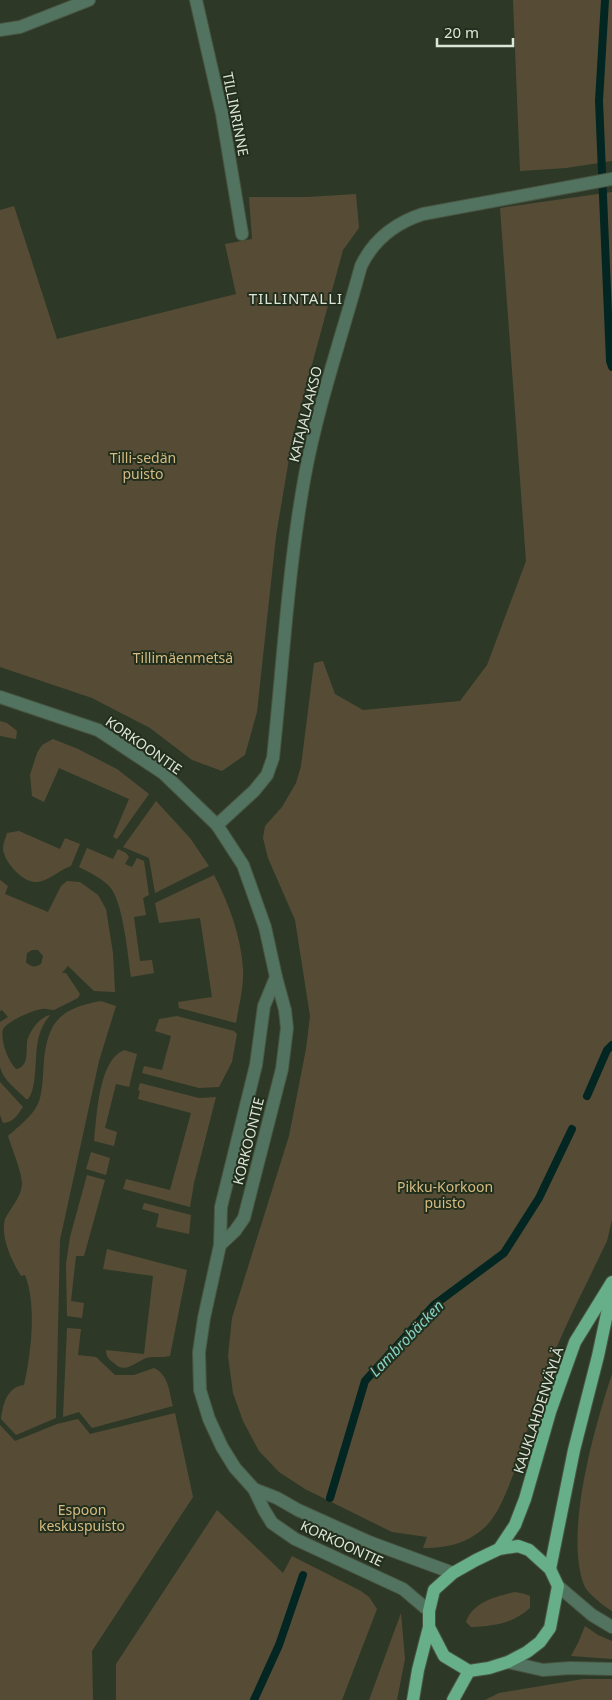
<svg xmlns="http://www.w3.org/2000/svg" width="612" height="1700" font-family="'Noto Sans',sans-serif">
<rect width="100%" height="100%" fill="#2d3926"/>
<g fill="#564c36" fill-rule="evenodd">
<path d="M513,0H612V161L566,168L520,171Z"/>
<path d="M612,192V1220L607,1241C587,1283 565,1325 548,1368C532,1407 524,1449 508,1488C503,1500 497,1514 488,1524C470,1543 448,1548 423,1548L427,1537L392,1532L305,1489L279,1472L259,1451L243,1421L233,1393L228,1356L232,1318L289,1136L306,1049L310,1016L295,920L268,858L263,838L265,826L282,807L296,783L301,766L314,663L323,661L335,694L363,710L460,701L487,665L526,561L500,208Z"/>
<path d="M356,194L359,228L343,250L293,435L276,536L257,712L245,755L222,771L192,760L150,728L92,698L0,667V210L14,206L57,339L236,294L225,244L252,239L249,197H308Z"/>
<path d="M0,721L7,723L17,731L16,739L0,736Z"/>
<path d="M53,739L78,749L117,769L149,794L117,839L113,837L129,799L59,768L44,802L32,796L30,775L37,753L42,745Z"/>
<path d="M156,801L190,838L209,866L155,893L149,858L123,847Z"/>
<path d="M19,831L60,849L65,838L80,844L71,866C59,870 48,882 36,882C23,883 3,861 3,848C3,843 6,838 7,833Z"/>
<path d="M87,848L113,859L118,849L126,853L129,857L125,864L132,867L137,858L144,861L149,895L143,898L146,915L134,917L140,961L152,960L154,973L131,977C128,957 123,899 109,886C101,878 89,872 79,867Z"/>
<path d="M214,875C229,904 241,936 243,969C244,987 239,1005 236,1023L179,1008L178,1002L212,997L200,918L159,923L155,903Z"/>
<path d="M0,880L8,886L5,894L48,912L61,886L67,881L80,882L98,895L106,909L113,953L115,992L94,991L68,966L62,973H66L80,994L78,998L54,1010C50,1010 46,1008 42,1009C33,1010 8,1021 3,1029C0,1040 8,1061 16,1069C29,1067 26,1052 27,1042C29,1032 39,1017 50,1015C45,1022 41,1028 39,1036C34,1052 38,1088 28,1099H26C17,1090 3,1080 0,1067C0,1055 0,1036 0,1022L8,1017L2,1010L0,1011ZM32,950H38L43,956L41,964C36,968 30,967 26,962L27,953Z"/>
<path d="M101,1001L116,1006L99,1061L60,1240L56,1418L16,1435L1,1419C3,1404 7,1387 24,1385C31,1354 37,1305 25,1275L21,1276C12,1261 0,1237 5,1219C11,1207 21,1198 22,1184C22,1172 12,1149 8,1136C19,1126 36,1114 40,1098C43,1086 43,1073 44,1060C48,1020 62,1008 101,1001Z"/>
<path d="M177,1016L234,1031L237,1034L232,1062L219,1087L199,1088L142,1073L144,1066L162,1070L171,1036L155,1031L159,1019Z"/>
<path d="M124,1050L137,1054L129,1087L116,1084L105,1128L117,1132L114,1146L94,1141C97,1116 98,1061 124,1050Z"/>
<path d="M0,1082L23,1107C18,1114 13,1123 3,1123L0,1115Z"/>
<path d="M140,1083L199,1098L216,1097L194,1183L190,1207L123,1189L126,1179L170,1190L191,1113L138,1099L140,1091L138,1090Z"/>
<path d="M91,1152L110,1158L106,1175L86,1169Z"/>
<path d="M87,1175L105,1180L84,1256H76L71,1301L84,1303L82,1318L67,1316L66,1264L70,1237Z"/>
<path d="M144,1203L191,1215L189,1234L156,1227L159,1214L142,1209Z"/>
<path d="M107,1249L187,1270L170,1356C162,1358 153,1356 146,1358C134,1363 125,1374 114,1363C109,1360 106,1356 106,1350L144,1354L153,1276L103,1269Z"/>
<path d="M67,1328L81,1329L78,1355L96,1357L115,1375H134L154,1368C169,1375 169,1392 173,1406L92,1428L79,1412L63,1417Z"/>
<path d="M612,1374V1611C605,1607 587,1593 584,1585C564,1532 595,1426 612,1374Z"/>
<path d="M175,1413L193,1497L92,1651L93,1700H0V1425L15,1441L57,1424L78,1419L90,1434Z"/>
<path d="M217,1510L283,1573L292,1556L361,1591L369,1597L377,1609L342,1700H116V1664Z"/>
<path d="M515,1592L525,1594L530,1596V1608C512,1624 493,1626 471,1627L466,1622C472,1602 497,1596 515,1592Z"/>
<path d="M401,1613L405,1659L397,1700H369Z"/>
<path d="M585,1626L598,1635L612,1641V1659L571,1656L578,1643Z"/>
<path d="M583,1679H612V1700H485L499,1693Z"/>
</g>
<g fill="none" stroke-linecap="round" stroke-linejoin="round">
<g stroke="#042622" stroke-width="8">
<path d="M605,0L599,101L610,361L612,367"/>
<path d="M587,1096L607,1050L612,1045"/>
<path d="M330,1498L365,1381L434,1305L504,1253L539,1198L572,1129"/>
<path d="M254,1700L279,1645L303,1575"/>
</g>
<g stroke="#495543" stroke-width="14">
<g id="minor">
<path d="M196,0L222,114L242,234"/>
<path d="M0,30L20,27L89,0"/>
<path d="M0,697L98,730L163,773L217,825L243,865L265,927L276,977L285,1010L287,1028L282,1069L244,1218L235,1231L220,1245"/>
<path d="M217,825L254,791L267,775L273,758C283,664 288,568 305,475C318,405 342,336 361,266C374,239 395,223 423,214L612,179"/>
<path d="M276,977L264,1006L256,1065L221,1207L220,1245L204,1318L199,1352L200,1390L209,1419L222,1447L235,1468L254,1489L264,1510L272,1523L295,1539L403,1589L429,1611"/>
<path d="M254,1489L277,1498L298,1510L369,1542L453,1573"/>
<path d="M558,1586L592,1615L612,1627"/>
<path d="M508,1662L543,1670L570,1668L612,1669"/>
</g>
</g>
<g stroke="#495543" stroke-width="14">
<g id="major">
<path d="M518,1546L529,1550L550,1569L558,1586L550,1628L540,1642L527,1652L508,1662L489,1668L469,1671L444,1656L429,1627V1611L434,1590L453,1573L476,1560L499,1549Z"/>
<path d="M499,1549L515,1525L525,1499L550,1412L575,1342L612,1282"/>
<path d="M550,1569L574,1450L598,1356L612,1290"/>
<path d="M413,1700L418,1670L429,1627"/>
<path d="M453,1700L469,1671"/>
</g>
</g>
<use href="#minor" stroke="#517360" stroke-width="12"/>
<use href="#major" stroke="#67af89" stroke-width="12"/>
</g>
<g text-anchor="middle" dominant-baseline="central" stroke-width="4" stroke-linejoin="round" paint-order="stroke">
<g font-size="14" fill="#dde5d9" stroke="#232f1d">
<text transform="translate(236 114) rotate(79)">TILLINRINNE</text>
<text transform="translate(305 414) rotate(-76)">KATAJALAAKSO</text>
<text transform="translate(144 745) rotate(35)">KORKOONTIE</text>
<text transform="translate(248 1141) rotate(-76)">KORKOONTIE</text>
<text transform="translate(538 1410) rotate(-72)">KAUKLAHDENVÄYLÄ</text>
<text transform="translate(342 1543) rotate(25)">KORKOONTIE</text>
</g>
<g font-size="14" fill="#d6bb83" stroke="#232f1d">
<text x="143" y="457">Tilli-sedän<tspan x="143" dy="16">puisto</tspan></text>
<text x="183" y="657">Tillimäenmetsä</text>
<text x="445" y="1186">Pikku-Korkoon<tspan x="445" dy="16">puisto</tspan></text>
<text x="82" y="1509">Espoon<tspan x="82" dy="16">keskuspuisto</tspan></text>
</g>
<g font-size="15" letter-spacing="1" fill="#dde5d9" stroke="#232f1d">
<text x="296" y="298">TILLINTALLI</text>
</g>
<g font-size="15" font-style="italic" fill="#84d2c7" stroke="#232f1d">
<text transform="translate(406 1338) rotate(-46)">Lambrobäcken</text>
</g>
</g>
<path d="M437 38v8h76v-8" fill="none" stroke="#dde5d9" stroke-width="2.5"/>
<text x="444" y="38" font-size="15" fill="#dde5d9" stroke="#232f1d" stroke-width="4" paint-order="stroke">20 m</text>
</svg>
